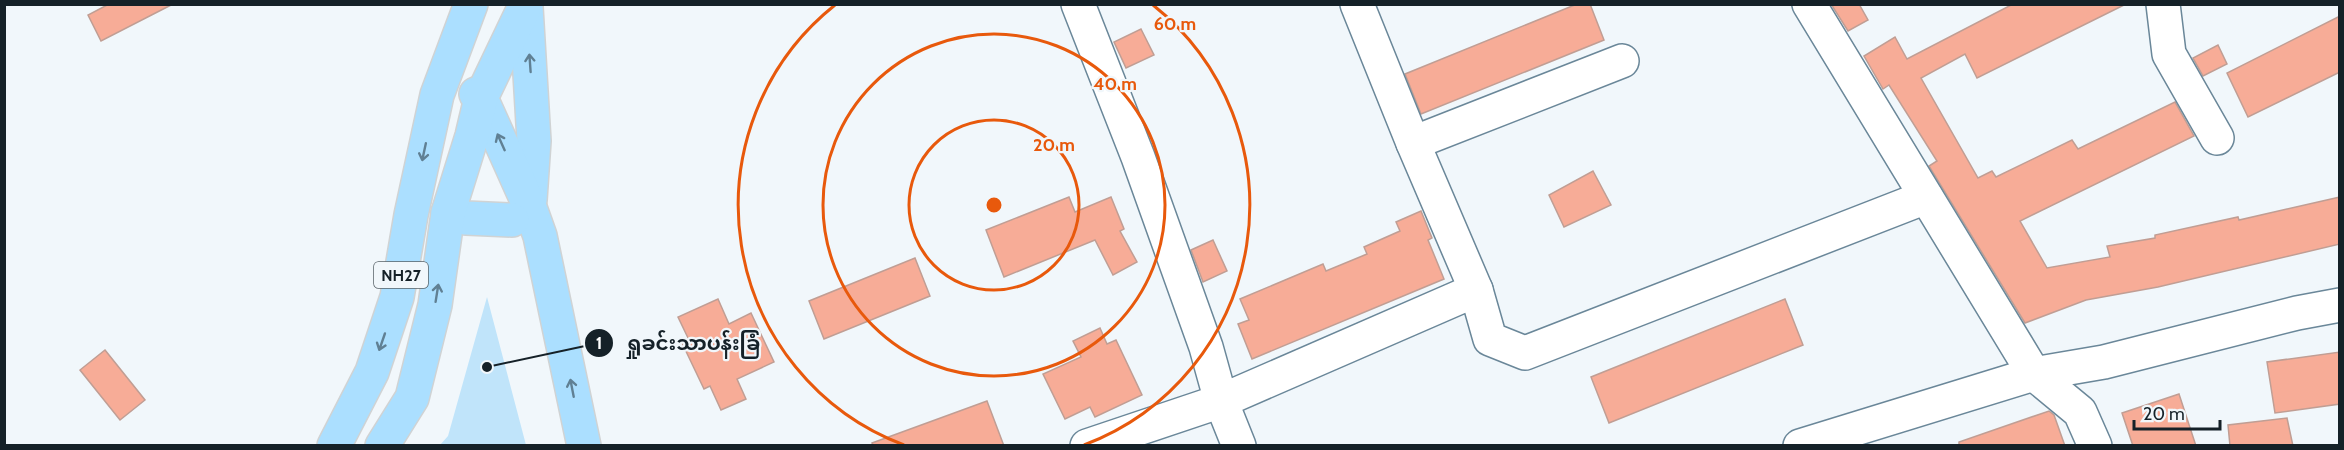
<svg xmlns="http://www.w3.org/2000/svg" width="2344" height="450" font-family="Cabin,'Noto Sans Myanmar',sans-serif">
<rect width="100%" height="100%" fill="#f1f7fb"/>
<path fill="#c0e4fa" d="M487,297L526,445H440L448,436Z"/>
<g fill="#f7ac97" stroke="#c09e94" stroke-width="1.5">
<path d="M109,4H173L101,41L88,15Z"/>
<path d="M1577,4H1590L1604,40L1421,114L1405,74Z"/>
<path d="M1831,4H1859L1868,20L1848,31Z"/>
<path d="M2013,4H2126L1977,78L1965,54L1921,78L1978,178L1992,171L1996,177L2072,140L2078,149L2175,102L2194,136L2020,221L2047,268L2110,257L2107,246L2155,238V235L2238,217L2239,220L2340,197V244L2158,287L2086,300L2025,323L1929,166L1937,161L1889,85L1883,89L1864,56L1895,37L1907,59Z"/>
<path d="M2340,16V72L2248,117L2227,73Z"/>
<path d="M1141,29L1154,55L1126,68L1114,42Z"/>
<path d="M2218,45L2227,64L2203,76L2193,58Z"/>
<path d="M1593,171L1611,205L1564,227L1549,195Z"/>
<path d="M1069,197L1075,212L1111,197L1124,229L1120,231L1137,262L1113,275L1095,240L1004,277L986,230Z"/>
<path d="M1421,211L1432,238L1428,240L1444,279L1252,359L1238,324L1249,320L1240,299L1323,264L1326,271L1367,254L1364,247L1400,231L1396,222Z"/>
<path d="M1213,240L1227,271L1203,282L1191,250Z"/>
<path d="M915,258L930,296L824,339L809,301Z"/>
<path d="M718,299L729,324L751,313L774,362L737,379L746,399L721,410L710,386L704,389L682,343L689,340L678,317Z"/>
<path d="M1785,299L1803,345L1609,423L1591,377Z"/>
<path d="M1100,328L1107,344L1116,340L1142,395L1095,417L1090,407L1065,419L1043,374L1081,357L1073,341Z"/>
<path d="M105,350L145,400L120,420L80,370Z"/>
<path d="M2340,352V404L2275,413L2267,362Z"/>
<path d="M2179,394L2196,446H2133L2122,413Z"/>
<path d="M987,401L1004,446H873L872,443Z"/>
<path d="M2049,411L2054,415L2065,446H1959V442Z"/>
<path d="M2287,418L2293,446H2230L2228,425Z"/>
</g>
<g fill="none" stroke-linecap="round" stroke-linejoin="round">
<g stroke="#6a8799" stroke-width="36">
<g id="minor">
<path d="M1078,4L1138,157L1206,347L1221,401L1239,446"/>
<path d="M1357,4L1413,143L1476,290"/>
<path d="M1809,4L2034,374L2080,412L2095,446"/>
<path d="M2163,4L2169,54L2217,138"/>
<path d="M1413,143L1622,61"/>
<path d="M1087,446L1221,401L1476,290L1490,339L1525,353L1926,197"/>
<path d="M1800,446L2034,374L2104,362L2297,313L2340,305"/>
</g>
</g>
<g stroke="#d0d3d4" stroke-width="36">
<g id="highway">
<path d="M526,7L534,141L530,200"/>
<path d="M476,94L481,98L529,205L540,236L584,446"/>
<path d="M448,213L466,218L512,220"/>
<path d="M334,446L372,372L397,297L411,215L437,95L471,4"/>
<path d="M382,446L412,398L435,305L448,213L472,136L481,98L526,4"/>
</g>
</g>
<use href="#minor" stroke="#fff" stroke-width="33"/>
<use href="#highway" stroke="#abdfff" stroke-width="33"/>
</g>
<defs><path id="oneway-shaft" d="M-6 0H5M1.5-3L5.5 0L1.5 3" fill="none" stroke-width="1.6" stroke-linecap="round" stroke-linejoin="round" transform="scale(1.5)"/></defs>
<g stroke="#608094">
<use href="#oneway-shaft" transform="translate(530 63) rotate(-94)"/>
<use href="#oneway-shaft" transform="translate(501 142) rotate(-114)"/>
<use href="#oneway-shaft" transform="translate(424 152) rotate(102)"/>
<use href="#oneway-shaft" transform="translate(437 293) rotate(-81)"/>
<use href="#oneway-shaft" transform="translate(382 342) rotate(109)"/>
<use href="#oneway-shaft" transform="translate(572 388) rotate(-101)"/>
</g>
<g fill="none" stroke="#e8590c" stroke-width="3">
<circle cx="994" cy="205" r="85"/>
<circle cx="994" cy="205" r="171"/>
<path d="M904 445A256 256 0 0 1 835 5M1153 5A256 256 0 0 1 1084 445"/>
</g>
<g text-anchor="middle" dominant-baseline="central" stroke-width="4.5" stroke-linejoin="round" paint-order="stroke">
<rect fill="#f1f7fb" stroke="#576167" stroke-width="1.5" x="374" y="262" width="54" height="26" rx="4.5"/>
<g font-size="16" font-weight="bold" fill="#152128">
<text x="401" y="275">NH27</text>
</g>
</g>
<circle cx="994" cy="205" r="9" fill="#e8590c" stroke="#f1f7fb" stroke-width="3"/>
<g font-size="18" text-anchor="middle" font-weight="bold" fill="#e8590c" stroke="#f1f7fb" stroke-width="4.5" stroke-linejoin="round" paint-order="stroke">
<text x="1175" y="30">60 m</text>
<text x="1115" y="90">40 m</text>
<text x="1054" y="151">20 m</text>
</g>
<path fill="none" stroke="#152128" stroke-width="2" d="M487 367L599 343"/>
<g fill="#152128" stroke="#f1f7fb" stroke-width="2">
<circle cx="487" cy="367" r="6"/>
<circle cx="599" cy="343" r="15"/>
</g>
<g font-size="18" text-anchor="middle" font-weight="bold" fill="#fff">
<text x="599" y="349">1</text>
</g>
<g font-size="20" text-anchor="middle" font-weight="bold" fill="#152128" stroke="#f1f7fb" stroke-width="4.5" stroke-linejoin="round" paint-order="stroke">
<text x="693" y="350">ရှုခင်းသာပန်းခြံ</text>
</g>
<rect width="2344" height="450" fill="none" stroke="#152128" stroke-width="12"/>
<path d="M2134 420v9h86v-9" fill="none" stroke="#152128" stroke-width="3"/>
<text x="2143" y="420" font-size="18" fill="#152128" stroke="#f1f7fb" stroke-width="4.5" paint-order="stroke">20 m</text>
</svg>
